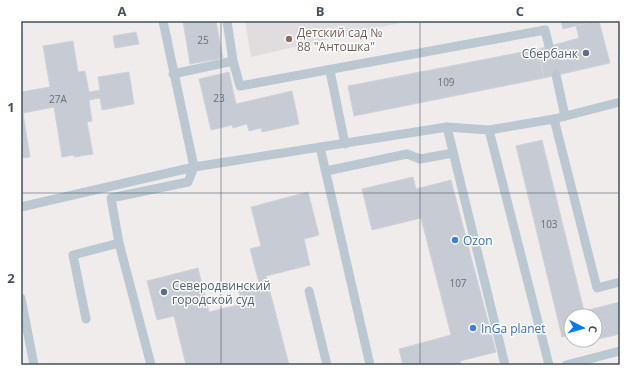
<svg xmlns="http://www.w3.org/2000/svg" width="641" height="386" font-family="'Open Sans',sans-serif">
<rect width="100%" height="100%" fill="#f0ecec"/>
<path fill="#e1ddde" d="M245,21H409L251,57Z"/>
<g fill="#c7cbd3" stroke="#cfd3d9">
<path d="M183,21H216L223,58L190,64Z"/>
<path d="M561,21H595L563,29Z"/>
<path d="M595,21H599L610,63L544,78L539,49L579,38L576,26Z"/>
<path d="M136,32L139,44L115,48L113,36Z"/>
<path d="M73,41L78,72L85,71L89,92L100,90L98,77L129,72L134,104L102,110L100,98L89,100L92,121L87,122L93,154L74,157V155L62,157L54,107L23,113L30,157L21,158V92L50,87L43,46Z"/>
<path d="M538,49L544,78L354,116L348,86Z"/>
<path d="M229,72L236,104L292,91L299,124L262,132L261,128L249,131L247,124L233,128L232,125L211,130L199,79Z"/>
<path d="M542,140L584,311L620,302V334L598,339L595,332V316H571V334L562,337L516,146Z"/>
<path d="M413,177L416,189L451,180L496,352L460,361L461,365H403L399,349L451,335L421,218L372,230L362,189Z"/>
<path d="M308,192L319,235L304,239L310,265L266,276L289,365H186L174,316L157,320L147,281L198,268L209,312L242,304L238,288L259,283L250,249L261,246L251,207Z"/>
</g>
<g fill="none" stroke-linecap="round" stroke-linejoin="round">
<g stroke="#bbc8d1" stroke-width="9">
<path d="M227,21L233,61L240,86L545,30L549,46"/>
<path d="M330,71L345,144"/>
<path d="M173,74L233,61"/>
<path d="M556,75L565,116"/>
<path d="M554,119L597,288L620,282"/>
<path d="M447,127L505,365"/>
<path d="M489,130L549,365"/>
<path d="M320,147L370,365"/>
<path d="M326,171L407,154L420,159L453,153"/>
<path d="M21,207L194,167L447,127L489,130L554,119L620,102"/>
<path d="M119,243L111,198L188,182L194,167L163,21"/>
<path d="M309,291L327,365"/>
<path d="M21,298L34,365"/>
<path d="M86,319L73,255L119,243L151,365"/>
<path d="M566,365L620,351"/>
</g>
</g>
<path fill="none" stroke="#43525c" stroke-width="1" stroke-opacity="0.55" d="M221,21V365M420,21V365M21,193H620"/>
<circle fill="#8d6e63" stroke="#fff" stroke-width="1.5" cx="289" cy="39" r="4"/>
<g fill="#5c6f8a" stroke="#fff" stroke-width="1.5">
<circle cx="586" cy="53" r="4"/>
<circle cx="164" cy="292" r="4"/>
</g>
<g fill="#3f7fe0" stroke="#fff" stroke-width="1.5">
<circle cx="455" cy="240" r="4"/>
<circle cx="473" cy="328" r="4"/>
</g>
<g text-anchor="middle" dominant-baseline="central" stroke-width="3" stroke-linejoin="round" paint-order="stroke">
<g font-size="10" fill="#64707a">
<text x="203" y="40">25</text>
<text x="446" y="82">109</text>
<text x="219" y="98">23</text>
<text x="58" y="99">27А</text>
<text x="549" y="224">103</text>
<text x="458" y="283">107</text>
</g>
<g font-size="12" fill="#785e54" stroke="#fff" text-anchor="start">
<text x="297" y="32">Детский сад №<tspan x="297" dy="14">88 "Антошка"</tspan></text>
</g>
<g font-size="12" fill="#4e5e75" stroke="#fff" text-anchor="end">
<text x="578" y="53">Сбербанк</text>
<text x="172" y="285" text-anchor="start">Северодвинский<tspan x="172" dy="14">городской суд</tspan></text>
</g>
<g font-size="12" fill="#366cbe" stroke="#fff" text-anchor="start">
<text x="463" y="240">Ozon</text>
<text x="481" y="328">InGa planet</text>
</g>
</g>
<rect width="641" height="386" fill="none" stroke="#ffffff" stroke-width="44"/>
<g transform="translate(583 328) rotate(96)"><circle r="19" fill="#ffffff" stroke="#b4babe"/>
<path d="M0-3L7 15L0 10L-7 15Z" fill="#037af3"/>
<text y="-6" font-size="11" font-weight="bold" text-anchor="middle" fill="#43525c">С</text>
</g>
<rect x="22" y="22" width="597" height="342" fill="none" stroke="#43525c" stroke-width="1.5"/>
<g font-size="13" text-anchor="middle" font-weight="bold" fill="#43525c">
<text x="122" y="16">A</text>
<text x="320" y="16">B</text>
<text x="520" y="16">C</text>
<text x="11" y="112">1</text>
<text x="11" y="283">2</text>
</g>
</svg>
